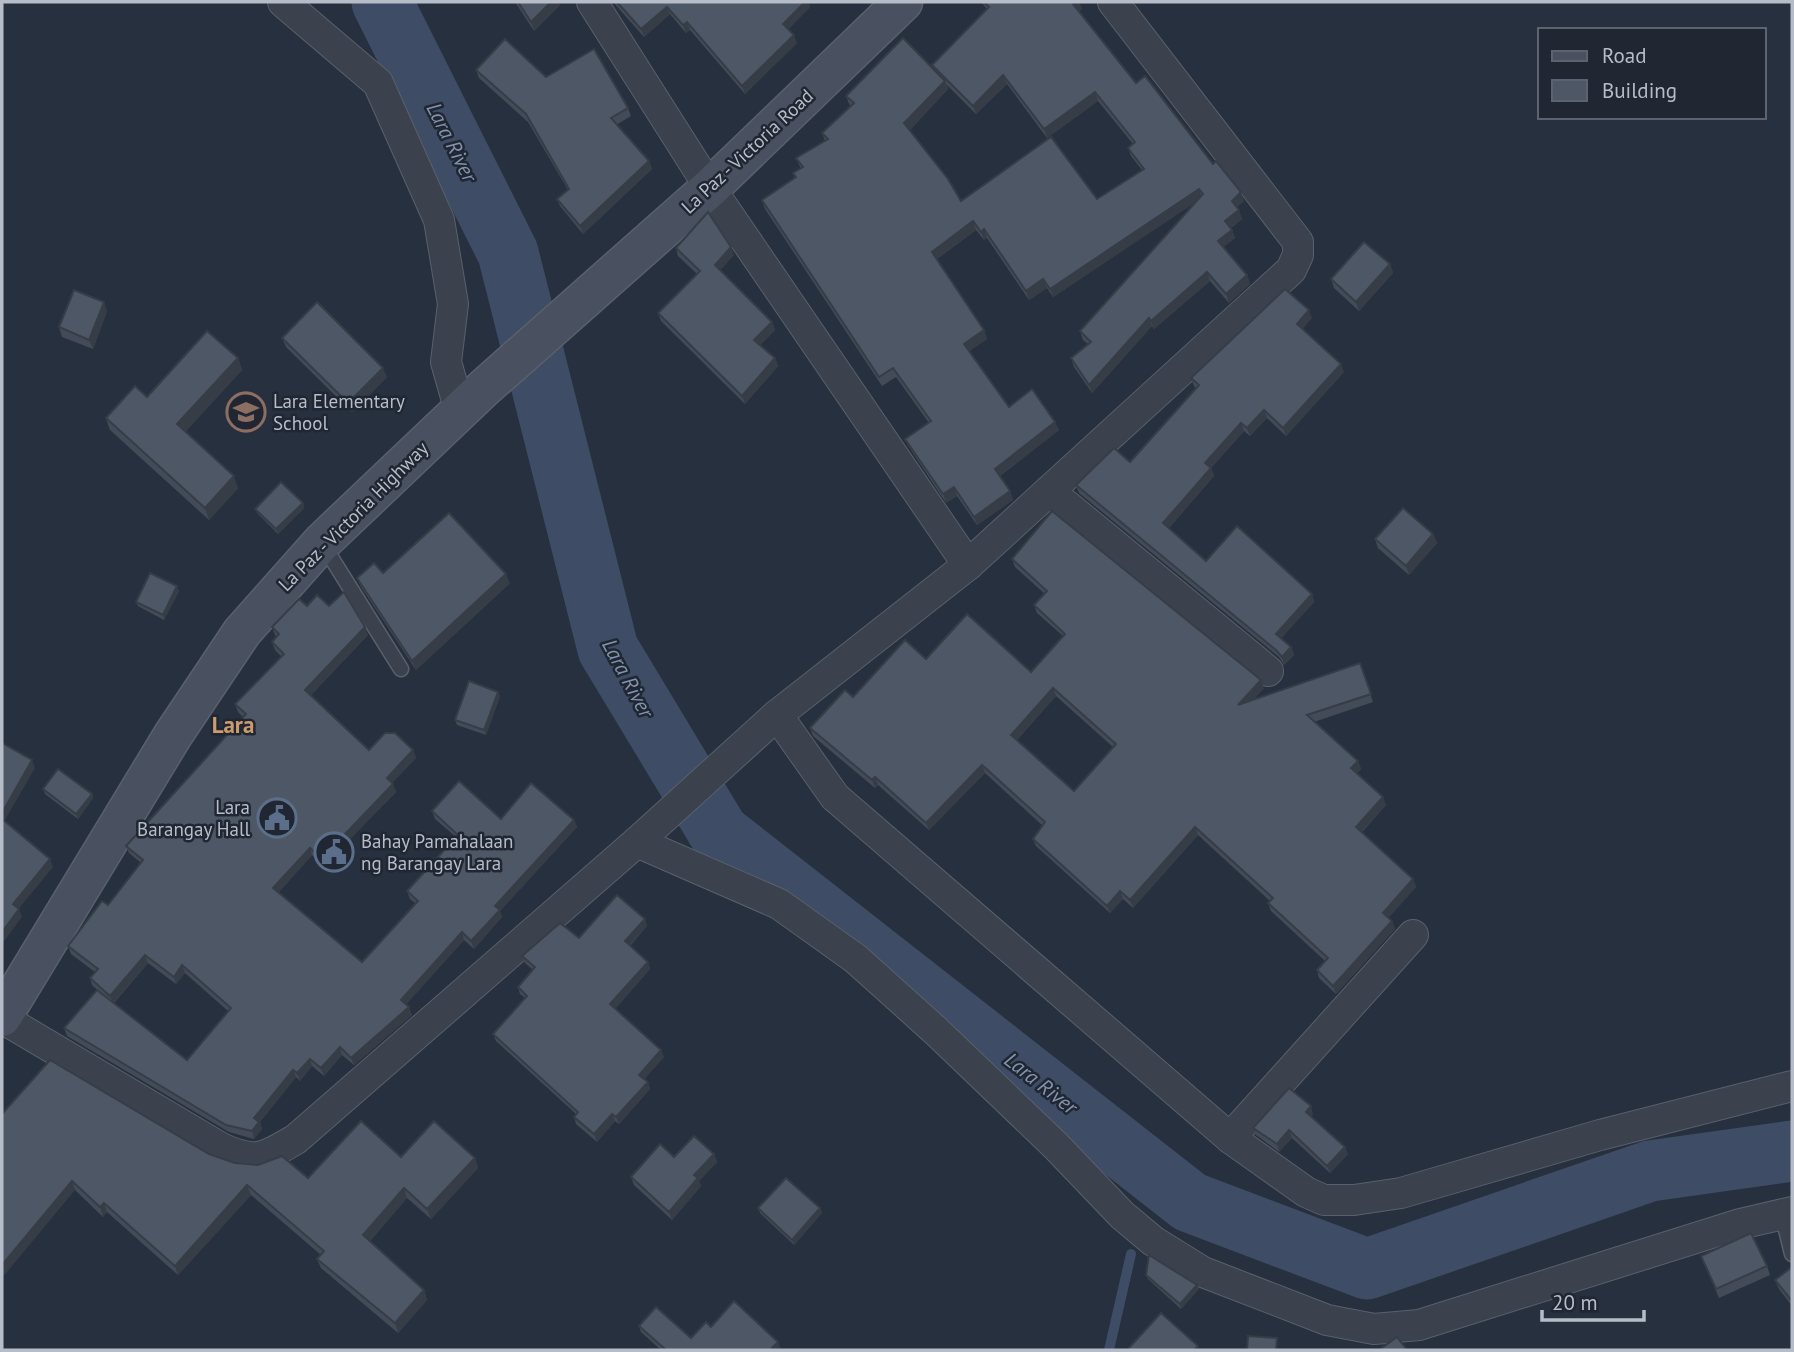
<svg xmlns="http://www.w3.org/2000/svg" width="1794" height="1352" font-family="'PT Sans',sans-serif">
<rect width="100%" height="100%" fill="#27303e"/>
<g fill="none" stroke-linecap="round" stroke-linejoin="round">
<g stroke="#3e4d65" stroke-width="10">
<path d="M1141,1196L1149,1167"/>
<path d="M1109,1350L1131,1254"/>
</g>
<path stroke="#3e4d65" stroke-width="61" d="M382,2L508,253L608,649L719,833L1190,1202L1367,1269L1650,1171L1792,1151"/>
<g stroke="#59606b" stroke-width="17">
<g id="lane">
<path d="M322,543L401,669"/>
<path d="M1782,1213L1792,1254"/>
</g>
</g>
<g stroke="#59606b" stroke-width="32">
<g id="street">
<path d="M283,2L378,83L439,220L453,304L446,362L460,411"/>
<path d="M592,2L710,188L968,565"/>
<path d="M1049,491L1268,671"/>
<path d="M777,715L835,797L1230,1138L1306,1192L1324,1200H1354L1401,1193L1600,1135L1792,1086"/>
<path d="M637,842L779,904L856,959L936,1031L1056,1146L1122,1215L1153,1241L1203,1272L1327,1320L1374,1329L1419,1325L1740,1224L1792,1212"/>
<path d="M2,1018L221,1148C256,1164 264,1158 296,1139L637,842L777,715L968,565L1291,270L1298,255V242L1113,2"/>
<path d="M1230,1138L1413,935"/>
</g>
</g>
<g stroke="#59606b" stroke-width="41">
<path id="secondary" d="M2,1017L173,735L242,632L322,542L484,388L710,188L903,2"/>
</g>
<use href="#lane" stroke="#3b424e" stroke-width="14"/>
<use href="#street" stroke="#3b424e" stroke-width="30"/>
<use href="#secondary" stroke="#495160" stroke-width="38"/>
</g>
<g fill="#434b58" fill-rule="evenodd">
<path d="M515,2H558L560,5L534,31Z"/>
<path d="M613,2H808L810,7L788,29L797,43L745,94L690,30L686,33L670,14L644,37Z"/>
<path d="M981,2H1079L1082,9L1079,11L1136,83L1213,164L1244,201L1237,207L1242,219L1231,228L1235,238L1223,247L1247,275L1250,284L1229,303L1210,281L1154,329L1152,326L1092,393L1074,367L1071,358L1088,344L1083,340L1080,331L1197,201L1053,297L1047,288L1029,300L987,238L984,240L976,230L937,259L984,330L987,339L969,351L1009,407L1059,430L1000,476L1010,491L1013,500L977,525L957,496L946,503L909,447L905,439L929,423L896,377L882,386L765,209L762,200L795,178L793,173L801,169L796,158L825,141L822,133L850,106L846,96L933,69L932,65L987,9ZM1007,84L1047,138L1098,101L1133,144L1128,148L1131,156L1142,170L1097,199L961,201L910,130L948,89L947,85L976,114Z"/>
<path d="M476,70L546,77L628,108L631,116L616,125L649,161L652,169L583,234L560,206L557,199L568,190L528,122L479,78Z"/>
<path d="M676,248L734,255L720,270L772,322L775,330L760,345L775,358L778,366L745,404L661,321L658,313L697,274L678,256Z"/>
<path d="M1390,264L1393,273L1359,311L1334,288L1331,279Z"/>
<path d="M107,311L93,349L62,337L59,327Z"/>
<path d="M1312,318L1302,329L1344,372L1286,436L1267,418L1250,436L1244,431L1211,468L1214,476L1169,528L1206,561L1312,594L1314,602L1281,638L1291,647L1294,655L1284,665L1279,657L1079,493L1076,485L1130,462L1196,388L1194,386L1191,378Z"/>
<path d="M282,338L387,377L352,412L286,347Z"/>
<path d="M238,358L242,370L185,432L238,488L209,520L110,430L106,418L147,397Z"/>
<path d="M303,503L304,508L278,534L257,513L255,509Z"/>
<path d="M1433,534L1437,543L1409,575L1378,548L1375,539Z"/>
<path d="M1012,559L1264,688L1253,700L1360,663L1373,702L1314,722L1358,761L1361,769L1357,773L1386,805L1362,832L1413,879L1416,887L1388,918L1392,921L1395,929L1336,994L1319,978L1317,970L1325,961L1271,911L1268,903L1270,901L1198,835L1133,908L1123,899L1110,913L1036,846L1033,839L1043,826L985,773L929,830L878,785L875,788L813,736L810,728L853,697L926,659L1031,672L1063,636L1037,613L1034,605L1045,594L1015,567ZM1056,696L1113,747L1074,791L1017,740Z"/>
<path d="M383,573L510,583L416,670L361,587L357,578Z"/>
<path d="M179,591L164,620L138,606L136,602Z"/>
<path d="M307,606H329L368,635L311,695L369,750H413L416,758L392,783L396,792L350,839L354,848L331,872L312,855L279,892L362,962L415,903L410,899L407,891L456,837L435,819L432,811L501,819L574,820L577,827L500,911L502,917L474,949L464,940L406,1004L412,1015L354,1065L342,1055L324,1076L312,1066L300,1081L296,1077L260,1122L262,1129L254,1139L229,1132L67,1036L64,1028L102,994L92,985L90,978L95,972L71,954L68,946L108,905L141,863L129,853L126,846L243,717L238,712L235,704L281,656L275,650L272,642L277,637L275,635L272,627ZM148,963L176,984L185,973L228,1011L187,1060L114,1003Z"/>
<path d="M500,696L486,735L457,725L455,720Z"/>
<path d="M43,789L92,794L93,798L78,819L45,794Z"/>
<path d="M645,919L647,926L630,946L648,962L650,969L615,1009L664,1057L644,1079L648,1082L650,1089L619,1124L615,1121L597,1142L576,1124L574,1117L576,1114L496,1041L493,1034L525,998L520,994L518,987L533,970L525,963L522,956Z"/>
<path d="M2,1114L209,1154L235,1163L308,1178L401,1157L475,1158L478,1168L431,1219L407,1198L370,1241L424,1290L427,1300L398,1333L321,1268L317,1259L321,1255L251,1195L178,1275L107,1212L103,1217L75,1190Z"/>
<path d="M1313,1114L1311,1116L1348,1154L1330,1173L1292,1138L1279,1152L1256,1135L1253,1128Z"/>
<path d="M714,1154L717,1162L699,1181L701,1186L672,1220L634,1185L631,1177L674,1157Z"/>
<path d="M758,1208H820L822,1213L794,1245L760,1213Z"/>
<path d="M1701,1256L1767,1266L1770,1275L1719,1298Z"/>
<path d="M1792,1267V1306L1779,1289L1775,1280Z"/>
<path d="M1146,1275L1197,1285L1199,1289L1181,1309L1148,1279Z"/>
<path d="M639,1326L691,1338L711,1327L778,1342L780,1348L778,1350H661L641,1332Z"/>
</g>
<g fill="#373d47">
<path d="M551,2H558L560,5L534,31L531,22Z"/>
<path d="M805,2H808L810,7L786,32L783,24Z"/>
<path d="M1077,2H1079L1082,9L1077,13L1073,4Z"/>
<path d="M667,7L670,14L644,37L641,29Z"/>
<path d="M687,22L690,30L686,33L683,25Z"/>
<path d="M794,35L797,43L745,94L742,86Z"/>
<path d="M1003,75L1007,84L976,114L973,106Z"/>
<path d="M945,81L948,89L908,132L904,123Z"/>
<path d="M1095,92L1098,101L1047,138L1044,129Z"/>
<path d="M649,161L652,169L583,234L580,226Z"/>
<path d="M1199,189L1202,198L1053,297L1050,289Z"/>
<path d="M1241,192L1244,201L1235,209L1232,201Z"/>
<path d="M1239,210L1242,219L1228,230L1225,221Z"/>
<path d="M973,221L976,230L935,260L932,252Z"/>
<path d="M984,229L987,238L984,240L981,232Z"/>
<path d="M1232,230L1235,238L1221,249L1218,241Z"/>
<path d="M731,247L734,255L718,273L715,265Z"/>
<path d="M1390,264L1393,273L1359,311L1356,302Z"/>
<path d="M1207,272L1210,281L1154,329L1151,321Z"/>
<path d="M1247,275L1250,284L1229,303L1226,294Z"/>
<path d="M1043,279L1047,288L1029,300L1026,291Z"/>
<path d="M104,302L107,311L93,349L89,340Z"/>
<path d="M1309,310L1312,318L1300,332L1297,324Z"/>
<path d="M1149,318L1152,326L1092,393L1089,385Z"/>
<path d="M772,322L775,330L757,348L754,340Z"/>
<path d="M984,330L987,339L967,353L964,344Z"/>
<path d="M238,358L242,370L181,436L177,424Z"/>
<path d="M775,358L778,366L745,404L742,396Z"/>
<path d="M1341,364L1344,372L1286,436L1283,428Z"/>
<path d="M383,368L387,377L352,412L348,403Z"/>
<path d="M1264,410L1267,418L1250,436L1247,428Z"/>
<path d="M1055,422L1059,430L998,477L995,469Z"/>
<path d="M1241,423L1244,431L1208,471L1205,463Z"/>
<path d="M1211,468L1214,476L1166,531L1163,523Z"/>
<path d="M234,476L238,488L209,520L205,508Z"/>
<path d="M954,487L957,496L946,503L943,494Z"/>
<path d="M1010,491L1013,500L977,525L974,517Z"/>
<path d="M303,503L304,508L278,534L276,529Z"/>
<path d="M1433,534L1437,543L1409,575L1406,566Z"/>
<path d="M506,574L510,583L416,670L412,661Z"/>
<path d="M177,586L179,591L164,620L163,615Z"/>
<path d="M1312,594L1314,602L1279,641L1276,634Z"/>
<path d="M365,627L368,635L308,698L305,690Z"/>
<path d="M1291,647L1294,655L1284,665L1282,657Z"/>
<path d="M1261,680L1264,688L1241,713L1238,705Z"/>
<path d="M1053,688L1056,696L1014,743L1011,735Z"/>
<path d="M498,692L500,696L486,735L484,730Z"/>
<path d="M413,750L416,758L389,786L387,778Z"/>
<path d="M32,760L35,768L2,825V813Z"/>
<path d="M1358,761L1361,769L1354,776L1351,768Z"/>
<path d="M982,765L985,773L929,830L926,823Z"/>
<path d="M875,777L878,785L875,788L872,780Z"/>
<path d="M393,784L396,792L347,842L345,834Z"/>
<path d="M92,794L93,798L78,819L76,814Z"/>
<path d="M1383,797L1386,805L1359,834L1356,827Z"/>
<path d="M574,820L577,827L500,911L502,917L474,949L471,941L495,906Z"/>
<path d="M1195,827L1198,835L1133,908L1130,900Z"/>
<path d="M351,840L354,848L331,872L328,865Z"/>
<path d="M310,848L312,855L276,895L273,888Z"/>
<path d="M50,859L53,867L16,912L13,904Z"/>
<path d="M1413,879L1416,887L1386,921L1383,913Z"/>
<path d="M1120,891L1123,899L1110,913L1107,906Z"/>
<path d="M19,909L22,917L2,944V932Z"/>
<path d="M645,919L647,926L627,948L625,941Z"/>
<path d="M1392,921L1395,929L1336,994L1333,986Z"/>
<path d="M462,932L464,940L404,1007L401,1000Z"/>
<path d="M145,955L148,963L113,1003L110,996Z"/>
<path d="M648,962L650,969L613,1011L610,1004Z"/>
<path d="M182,965L185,973L176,984L174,977Z"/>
<path d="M409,1007L412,1015L354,1065L351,1058Z"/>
<path d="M340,1047L342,1055L324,1076L321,1068Z"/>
<path d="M661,1050L664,1057L642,1082L639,1075Z"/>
<path d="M310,1059L312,1066L300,1081L297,1073Z"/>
<path d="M293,1070L296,1077L260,1122L262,1129L254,1139L252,1131L254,1118Z"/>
<path d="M648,1082L650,1089L619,1124L616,1117Z"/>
<path d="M1311,1106L1313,1114L1309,1119L1306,1112Z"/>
<path d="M612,1114L615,1121L597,1142L594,1134Z"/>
<path d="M1289,1130L1292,1138L1279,1152L1277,1144Z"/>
<path d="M1345,1147L1348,1154L1330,1173L1327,1166Z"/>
<path d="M714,1154L717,1162L699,1181L701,1186L672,1220L669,1212L694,1175Z"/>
<path d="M475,1158L478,1168L431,1219L427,1209Z"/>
<path d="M72,1181L75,1190L2,1278V1265Z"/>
<path d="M247,1185L251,1195L178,1275L175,1266Z"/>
<path d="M404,1188L407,1198L367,1244L363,1235Z"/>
<path d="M104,1203L107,1212L103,1217L100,1207Z"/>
<path d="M820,1208L822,1213L794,1245L792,1240Z"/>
<path d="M1197,1285L1199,1289L1181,1309L1180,1304Z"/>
<path d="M424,1290L427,1300L398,1333L395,1323Z"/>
<path d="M778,1342L780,1348L778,1350H770Z"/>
</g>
<g fill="#4e5766" stroke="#373d47" stroke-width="2" fill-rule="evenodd">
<path d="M518,2H551L531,22Z"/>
<path d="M617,2H805L783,24L794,35L742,86L687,22L683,25L667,7L641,29Z"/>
<path d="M984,2H1077L1073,4L1136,83L1145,76L1213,164L1216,161L1241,192L1232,201L1239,210L1225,221L1232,230L1218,241L1247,275L1226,294L1207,272L1151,321L1149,318L1089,385L1071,358L1091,342L1080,331L1203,194L1199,189L1050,289L1043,279L1026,291L984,229L981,232L973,221L932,252L984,330L964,344L1009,407L1032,389L1055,422L995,469L1010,491L974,517L954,487L943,494L905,439L931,421L893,368L879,377L762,200L796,177L793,173L803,167L796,158L828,139L822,133L854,103L846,96L903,38L945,81L904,123L948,179L961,201L1051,137L1097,199L1144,169L1128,148L1135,142L1095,92L1044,129L1003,75L973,106L932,65L989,7Z"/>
<path d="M505,39L546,77L594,49L628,108L611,118L649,161L580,226L557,199L569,189L526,114L476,70Z"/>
<path d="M708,212L731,247L715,265L772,322L754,340L775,358L742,396L658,313L700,271L676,248Z"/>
<path d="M1364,242L1390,264L1356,302L1331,279Z"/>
<path d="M1285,289L1309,310L1297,324L1341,364L1283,428L1264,410L1247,428L1241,423L1205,463L1211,468L1163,523L1206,561L1237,526L1312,594L1276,634L1291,647L1282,657L1276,650L1076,485L1114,448L1130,462L1199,385L1191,378Z"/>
<path d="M74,290L104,302L89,340L59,327Z"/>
<path d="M317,302L383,368L348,403L282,338Z"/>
<path d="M207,331L238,358L177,424L234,476L205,508L106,418L135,386L147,397Z"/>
<path d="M281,482L303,503L276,529L255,509Z"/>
<path d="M1403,508L1433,534L1406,566L1375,539Z"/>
<path d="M1052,511L1261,680L1238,705L1360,663L1371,694L1307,715L1358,761L1351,768L1383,797L1356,827L1413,879L1383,913L1392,921L1333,986L1317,970L1328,958L1268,903L1273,898L1195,827L1130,900L1120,891L1107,906L1033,839L1045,822L982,765L926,823L875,777L872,780L810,728L845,690L853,697L905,640L926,659L967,614L1031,672L1065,634L1034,605L1047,591L1012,559ZM1053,688L1116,744L1074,791L1011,735Z"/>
<path d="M449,513L506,574L412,661L357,578L374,563L383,573Z"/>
<path d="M150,573L177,586L163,615L136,602Z"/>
<path d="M344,592L365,627L305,690L369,750L385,733H395L413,750L387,778L393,784L345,834L351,840L328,865L310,848L273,888L362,962L418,901L407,891L458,835L432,811L459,781L501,819L531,783L574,820L495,906L500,910L471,941L462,932L401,1000L409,1007L351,1058L340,1047L321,1068L310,1059L297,1073L293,1070L254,1118L259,1122L252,1131L226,1125L64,1028L97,990L187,1060L231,1008L182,965L174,977L145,955L110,996L90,978L98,969L68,946L102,901L108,905L143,860L126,846L246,714L235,704L284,654L272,642L279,634L272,627L299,599L307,606L317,595L329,606Z"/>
<path d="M469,681L498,692L484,730L455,720Z"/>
<path d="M2,743L32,760L2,813Z"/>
<path d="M58,769L92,794L76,814L43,789Z"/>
<path d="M2,819L50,859L13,904L19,909L2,932Z"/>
<path d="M617,895L645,919L625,941L648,962L610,1004L661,1050L639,1075L648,1082L616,1117L612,1114L594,1134L574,1117L578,1112L493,1034L527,996L518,987L535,967L522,956L560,923L579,938Z"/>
<path d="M50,1060L209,1154L235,1163L258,1165L282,1156L308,1178L361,1121L401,1157L434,1121L475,1158L427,1209L404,1188L363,1235L424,1290L395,1323L317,1259L324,1251L247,1185L175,1266L104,1203L100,1207L72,1181L2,1265V1114Z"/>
<path d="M1289,1088L1311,1106L1306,1112L1345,1147L1327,1166L1289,1130L1277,1144L1253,1128Z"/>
<path d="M694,1136L714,1154L694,1175L698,1178L669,1212L631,1177L660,1144L674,1157Z"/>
<path d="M786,1178L820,1208L792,1240L758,1208Z"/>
<path d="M1751,1233L1767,1266L1716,1289L1701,1256Z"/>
<path d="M1149,1255L1197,1285L1180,1304L1146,1275Z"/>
<path d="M1792,1267V1301L1775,1280Z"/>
<path d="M734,1301L778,1342L770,1350H666L639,1326L656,1307L691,1338L706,1322L711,1327Z"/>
<path d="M1161,1313L1198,1346L1194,1350H1129L1128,1349Z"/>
<path d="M1248,1336L1277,1338L1276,1350H1247Z"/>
<path d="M1397,1337L1407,1350H1379Z"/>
</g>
<defs>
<g id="school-ring" transform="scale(2.0125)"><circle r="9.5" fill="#202733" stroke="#8d6e63" stroke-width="1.5"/><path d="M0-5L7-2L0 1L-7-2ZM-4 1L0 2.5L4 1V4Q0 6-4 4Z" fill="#8d6e63"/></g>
<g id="civic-ring" transform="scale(2.0125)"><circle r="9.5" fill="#202733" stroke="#5c6f8a" stroke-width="1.5"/><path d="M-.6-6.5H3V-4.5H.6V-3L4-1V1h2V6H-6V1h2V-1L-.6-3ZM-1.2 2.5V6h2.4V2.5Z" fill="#5c6f8a"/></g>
</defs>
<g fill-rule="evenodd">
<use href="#school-ring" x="246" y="412"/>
<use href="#civic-ring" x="277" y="818"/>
<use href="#civic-ring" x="334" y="852"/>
</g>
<g text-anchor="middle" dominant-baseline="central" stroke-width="5" stroke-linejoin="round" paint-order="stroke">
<g font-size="19" fill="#b7bdc8" stroke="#202733">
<text transform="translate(747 151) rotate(-43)">La Paz - Victoria Road</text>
<text transform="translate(353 516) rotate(-45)">La Paz - Victoria Highway</text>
</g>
<g font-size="19" fill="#b7bdc8" stroke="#202733" text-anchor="start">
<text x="273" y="401">Lara Elementary<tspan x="273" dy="22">School</tspan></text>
<text x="250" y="807" text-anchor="end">Lara<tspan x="250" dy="22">Barangay Hall</tspan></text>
<text x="361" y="841">Bahay Pamahalaan<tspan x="361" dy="22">ng Barangay Lara</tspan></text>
</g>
<g font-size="21" font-style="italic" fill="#8193ad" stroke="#202733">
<text transform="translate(452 142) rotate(63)">Lara River</text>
<text transform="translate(628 678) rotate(62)">Lara River</text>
<text transform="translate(1041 1083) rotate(38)">Lara River</text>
</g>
<g font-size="23" font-weight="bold" fill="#cd9b6e" stroke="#202733">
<text x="233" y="724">Lara</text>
</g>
</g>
<rect width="1794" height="1352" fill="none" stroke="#b7bdc8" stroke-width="7"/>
<rect x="1538" y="28" width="228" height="91" fill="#202733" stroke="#5c636f" stroke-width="2"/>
<rect x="1552" y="51" width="35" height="10" fill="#495160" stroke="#5c636f" stroke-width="2"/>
<text x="1602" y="63" font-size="21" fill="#b7bdc8">Road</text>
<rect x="1552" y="80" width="35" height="21" fill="#4e5766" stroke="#5c636f" stroke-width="2"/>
<text x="1602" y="98" font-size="21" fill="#b7bdc8">Building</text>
<path d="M1542 1310v10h102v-10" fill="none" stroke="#b7bdc8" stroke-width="3.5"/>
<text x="1552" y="1310" font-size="21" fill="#b7bdc8" stroke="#202733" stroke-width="5" paint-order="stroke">20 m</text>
</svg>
